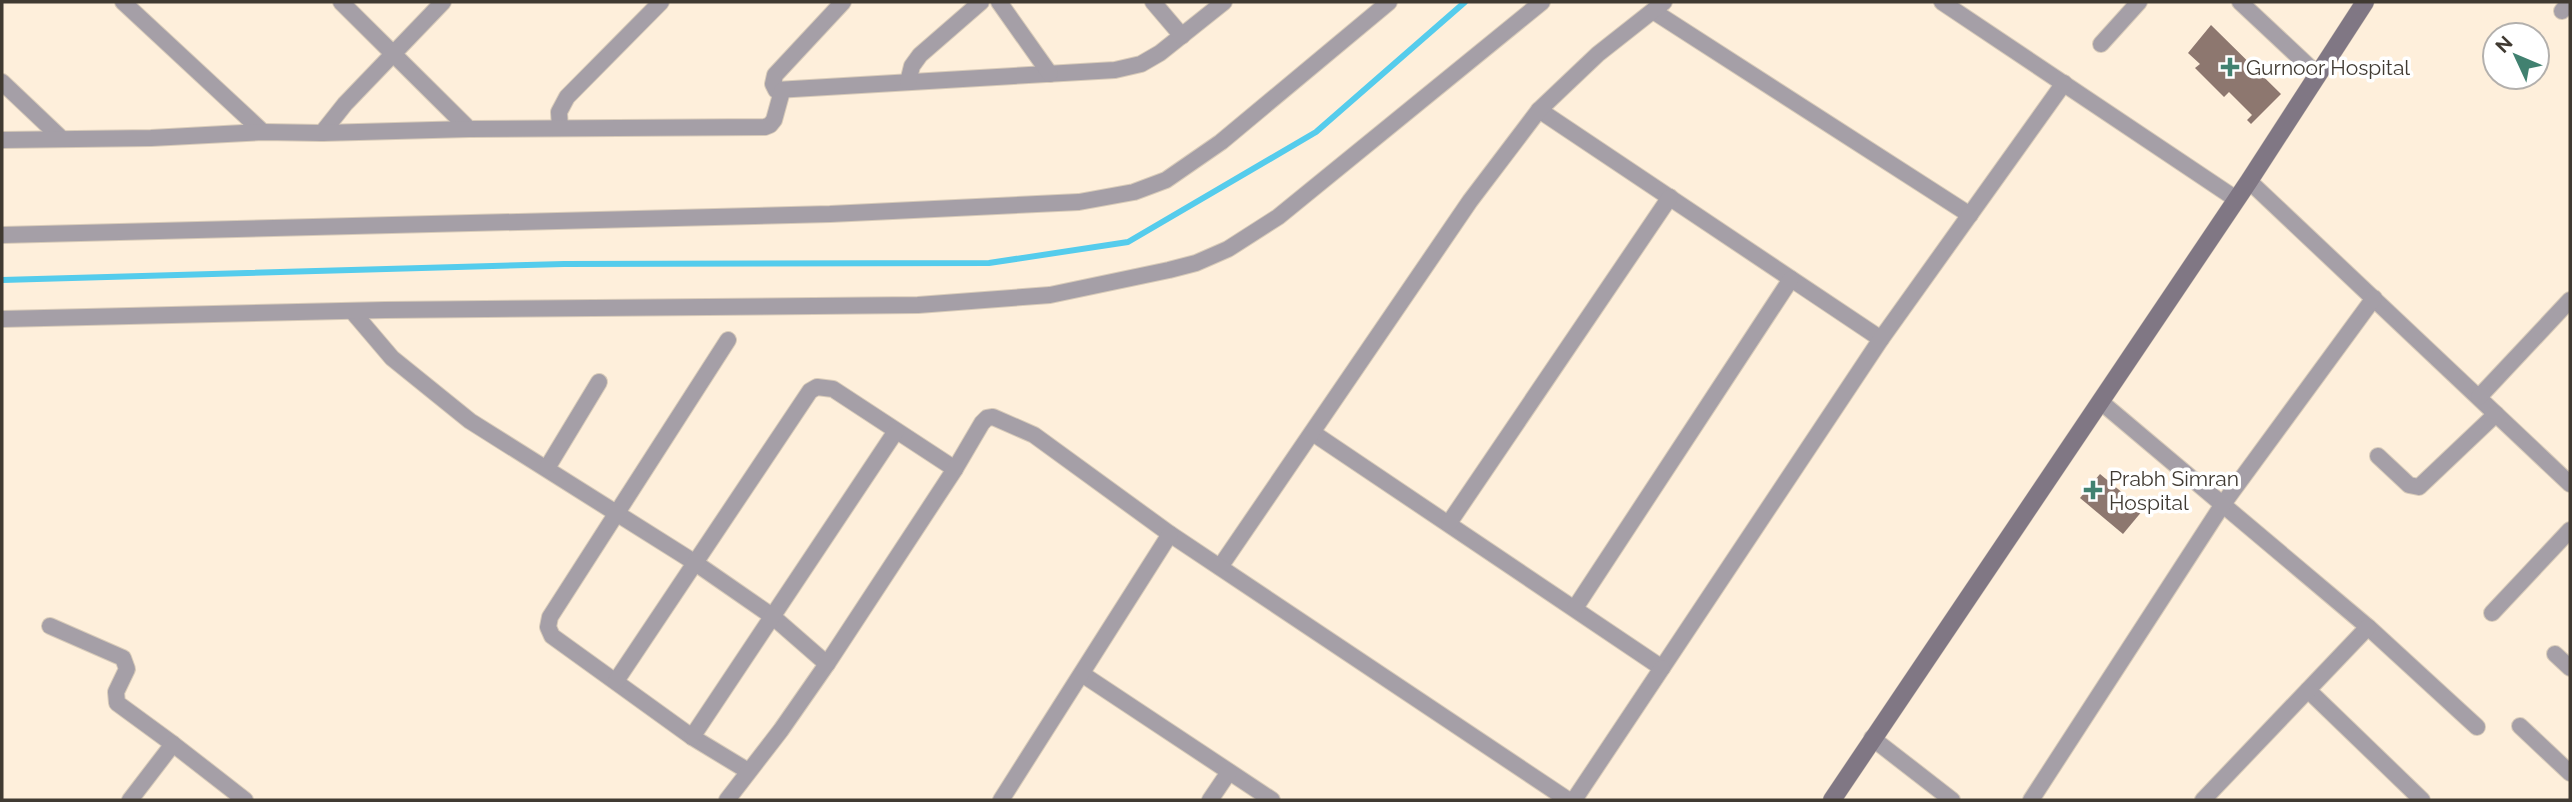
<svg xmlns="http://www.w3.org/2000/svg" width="2572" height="802" font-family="Raleway,sans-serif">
<rect width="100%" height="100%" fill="#feefdb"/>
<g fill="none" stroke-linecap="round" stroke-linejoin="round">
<path stroke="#55ccec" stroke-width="6" d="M2,280L564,264L989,263L1128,242L1316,132L1465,2"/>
</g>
<g fill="#8d776f">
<path d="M2211,25L2281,94L2251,124L2247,120L2252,115L2229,92L2224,97L2195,68L2200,64L2188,53Z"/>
<path d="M2100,474L2143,510L2123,534L2080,498Z"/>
</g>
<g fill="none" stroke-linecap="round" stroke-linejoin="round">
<g stroke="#d8cbb9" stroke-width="18">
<g id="street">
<path d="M123,2L263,132"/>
<path d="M341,2L469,129"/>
<path d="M843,2L775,75L773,84L776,90L1115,70L1141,64L1160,53L1224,2"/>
<path d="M999,2L1050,74"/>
<path d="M1153,2L1182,36"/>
<path d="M1942,2L2236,199"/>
<path d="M2240,2L2317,74"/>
<path d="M1653,11L1970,215"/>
<path d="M2562,11L2570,2"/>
<path d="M2101,44L2139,2"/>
<path d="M2,82L61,138"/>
<path d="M908,82L912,66L920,55L981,2"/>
<path d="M1539,110L1881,339"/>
<path d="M560,128L559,112L567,97L661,2"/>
<path d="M322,133L345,104L443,2"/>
<path d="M2,140L151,138L263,132L322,133L469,129L765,127L770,125L774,120L782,91"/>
<path d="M2249,181L2570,484"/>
<path d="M2,235L830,214L1079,202L1134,192L1166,180L1221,142L1389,2"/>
<path d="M352,311L392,358L470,421L694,562L772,616L827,664"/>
<path d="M2,319L385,310L918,305L1050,295L1169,270L1196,263L1228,249L1278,217L1542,2"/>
<path d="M728,340L550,617L548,627L552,636L692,737L748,771"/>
<path d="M2479,397L2570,300"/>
<path d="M2101,402L2368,627L2477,727"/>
<path d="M1313,433L1662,668L1881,339L2064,83"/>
<path d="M2378,456L2409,485L2419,487L2496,414"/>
<path d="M547,468L599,382"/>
<path d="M1449,523L1670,197"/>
<path d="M1220,567L1470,201L1539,110L1598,54L1664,2"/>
<path d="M1575,608L1791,279"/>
<path d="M2492,613L2570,530"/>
<path d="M50,626L123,658L127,669L116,692L117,703L173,744"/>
<path d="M2555,654L2570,668"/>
<path d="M1082,674L1272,800"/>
<path d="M616,681L810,391L817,387L833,389L955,469"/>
<path d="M2308,690L2422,800"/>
<path d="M2520,726L2570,773"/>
<path d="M692,737L896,431"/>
<path d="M1872,738L1952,800"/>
<path d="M130,800L173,744L245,800"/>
<path d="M727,800L781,730L827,664L955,469L982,423L987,418L993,417L1034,435L1170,534L1568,800"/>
<path d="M1001,800L1170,534"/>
<path d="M1210,800L1229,772"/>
<path d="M1574,800L1662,668"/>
<path d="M2031,800L2223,504L2374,298"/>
<path d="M2203,800L2368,627"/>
</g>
</g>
<g stroke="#d8cbb9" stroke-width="19">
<path id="secondary" d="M1832,800L2249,181L2365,2"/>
</g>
<use href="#street" stroke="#a59fa7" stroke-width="16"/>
<use href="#secondary" stroke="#807784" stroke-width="18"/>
</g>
<g fill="#418170" stroke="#fff" stroke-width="2.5">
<path d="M2226.5 56.5h7v7h7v7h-7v7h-7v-7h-7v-7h7z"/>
<path d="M2089.5 479.5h7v7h7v7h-7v7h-7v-7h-7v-7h7z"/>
</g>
<g text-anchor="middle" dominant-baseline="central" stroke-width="7" stroke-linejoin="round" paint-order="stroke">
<g font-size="21" fill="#403a32" stroke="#fff" text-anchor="start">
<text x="2246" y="67">Gurnoor Hospital</text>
<text x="2109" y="478">Prabh Simran<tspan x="2109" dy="24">Hospital</tspan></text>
</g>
</g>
<rect width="2572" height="802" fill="none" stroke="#403a32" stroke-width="7"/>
<g transform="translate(2516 56) rotate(314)"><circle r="33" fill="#ffffff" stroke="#b3b0ad" stroke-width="2"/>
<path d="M0-5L12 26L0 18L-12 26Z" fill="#418170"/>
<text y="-10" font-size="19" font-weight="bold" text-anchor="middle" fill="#403a32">N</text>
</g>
</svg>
